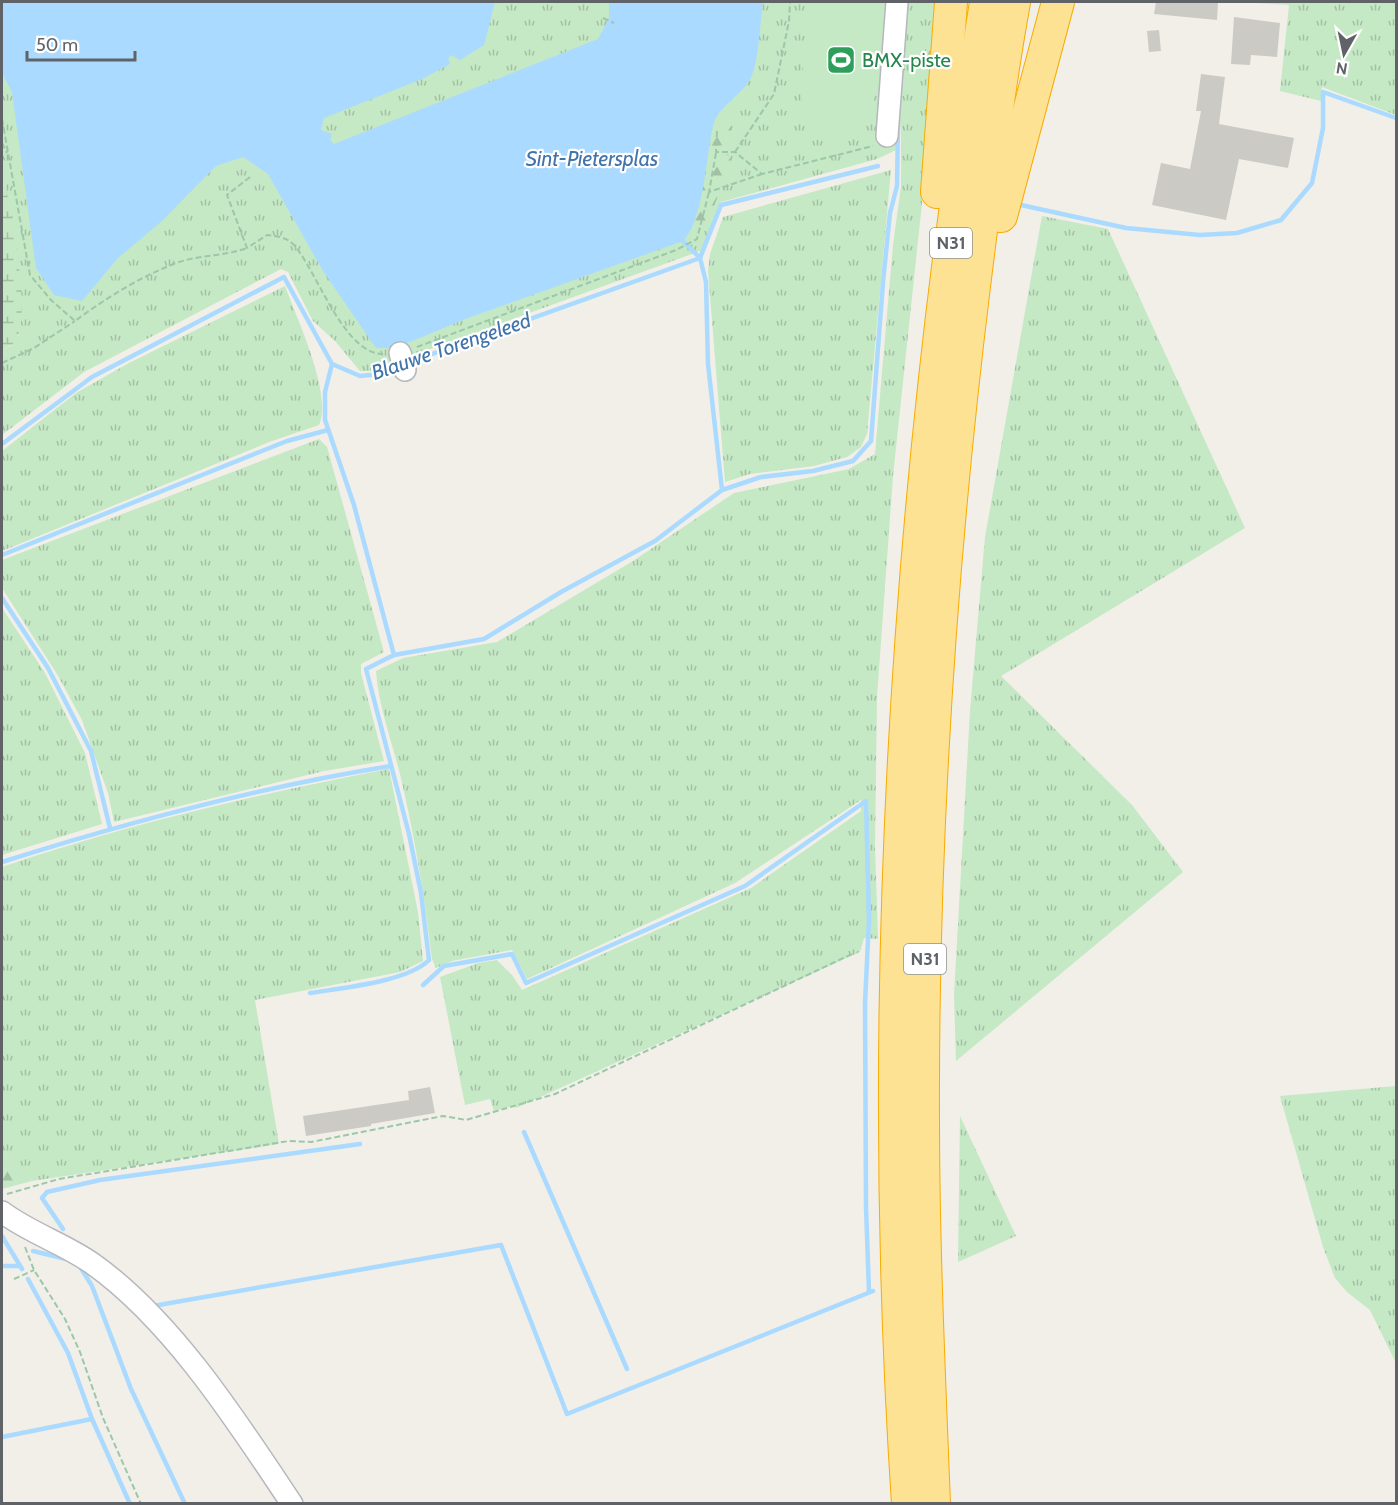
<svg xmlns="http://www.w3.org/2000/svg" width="1398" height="1505" font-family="Cabin,sans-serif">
<defs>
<pattern id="grass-tufts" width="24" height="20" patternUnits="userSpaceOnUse" patternTransform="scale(1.5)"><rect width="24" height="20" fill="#c5e8c5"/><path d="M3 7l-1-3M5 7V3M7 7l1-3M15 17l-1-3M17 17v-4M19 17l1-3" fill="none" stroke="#a3c0a4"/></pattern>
<pattern id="forest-firs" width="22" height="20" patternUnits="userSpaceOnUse" patternTransform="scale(1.5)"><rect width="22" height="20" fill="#c5e8c5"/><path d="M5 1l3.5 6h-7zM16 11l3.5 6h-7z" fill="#a3c0a4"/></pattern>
<pattern id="wetland-marsh" width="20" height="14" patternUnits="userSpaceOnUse" patternTransform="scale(1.5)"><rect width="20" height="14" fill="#c5e8c5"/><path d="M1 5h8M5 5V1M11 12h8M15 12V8" fill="none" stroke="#a3c0a4"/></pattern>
</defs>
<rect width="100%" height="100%" fill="#f1efe8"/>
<g fill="url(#grass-tufts)">
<path d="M2,2H936L928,91L927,156L893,476L877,697L875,847L878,939L864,938L860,952L516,1108L515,1105L494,1111L490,1099L465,1105L440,977L478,963L497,960L512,975L522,990L751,888L861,811V800L735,883L527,979L512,950L452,961L436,968L432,959C425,901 416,844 403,787C395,749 379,711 376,671L403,658L497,642L633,561L734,493L849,469L875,454L893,245L901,186V124L896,150L877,159L721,202L703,250L370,371H360L335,341L313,321L288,272L281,269L84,372L2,435V350L11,346L19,335L21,302L14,237L2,171Z"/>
<path d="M1240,2H1396V115L1322,87L1321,101L1280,91L1289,5Z"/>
<path d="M891,170L867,434L861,447L847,457L814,466L750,474L725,482L708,271L710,254L723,217Z"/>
<path d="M1042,216L1108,229L1245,528L1001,676L1132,805L1183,872L956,1061L954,995L970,711L985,537Z"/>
<path d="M285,286C296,317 333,394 319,425L272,441L2,551V451L76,393L129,363Z"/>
<path d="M319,439L327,447L384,652L361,664V673L384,761L324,771L114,822L108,793L82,720L57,674L2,588V560Z"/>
<path d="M2,608L45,673L85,753L102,824L2,855Z"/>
<path d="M389,769L418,912L423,961L400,972L255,1000L279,1144L32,1181L2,1152V867C128,824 258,794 389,769Z"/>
<path d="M1396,1086V1363L1370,1310L1347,1292L1335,1278L1323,1247L1280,1096Z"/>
<path d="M960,1116L1016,1236L958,1262Z"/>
</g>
<g fill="url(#forest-firs)">
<path d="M713,122L730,124L733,143L723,147L734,167L725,178L700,242L690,234L708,165Z"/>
<path d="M2,1152L32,1181L2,1189Z"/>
</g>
<path fill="url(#wetland-marsh)" d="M2,171C10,205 30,305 18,336C15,344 9,347 2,350Z"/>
<path fill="#c5e8c5" d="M812,2H883C882,28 882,119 856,132C844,138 823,138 810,141L800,88Z"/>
<path fill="#aadaff" d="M2,2H495L484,45L460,60L451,55L448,59L450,64L422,79L324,118L321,130L332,134L330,140L334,144L598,39L609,18V2H763C760,21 759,58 752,75C745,94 717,106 713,126C706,155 704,220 683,241L468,318L395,348H376L323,271L268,174L243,157L216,166L162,221L118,258L82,301L54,295L36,268L12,92L2,73Z"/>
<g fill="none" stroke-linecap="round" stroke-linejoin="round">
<g stroke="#aadaff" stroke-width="4.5">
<path d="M1021,205L1126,228L1200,235L1237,233L1281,220L1312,183L1323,128V92L1396,118"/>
<path d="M407,363L700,258L721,205L878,166"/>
<path d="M2,444L92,377L284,277L332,364L360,376L379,374L397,367"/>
<path d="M722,490L761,477L813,471L853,461L871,441L883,282L890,213L897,186L898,127"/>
<path d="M2,555L287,441L328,430"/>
<path d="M2,598L48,668L91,751L110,828"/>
<path d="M394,655L484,639L561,592L655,541L722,490L708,364L706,282L700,258L683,241"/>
<path d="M2,862C129,822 259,787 391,766"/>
<path d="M423,985L444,966L512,954L526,983L745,886L866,801L869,919L865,1003L866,1207L869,1292"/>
<path d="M310,993C341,988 407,982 429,960L421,893L409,834L366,669L394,655L354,505L325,420V392L332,364"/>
<path d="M524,1132L627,1369"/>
<path d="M63,1229L42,1198L47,1192L100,1180L360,1144"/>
<path d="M2,1236L22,1269"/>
<path d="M33,1251L66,1259"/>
<path d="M79,1265L92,1286L131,1389L185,1504"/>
<path d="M2,1266H20"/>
<path d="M28,1279L68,1353L92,1419L130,1504"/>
<path d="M153,1306L501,1245L567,1414L873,1291"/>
<path d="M2,1437L92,1419"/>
</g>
</g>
<g fill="#cccac5">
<path d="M1156,2H1218L1217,20L1154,14Z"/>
<path d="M1234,17L1280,23L1277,57L1251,55L1250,65L1231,64Z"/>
<path d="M1159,30L1161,51L1149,52L1147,31Z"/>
<path d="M1201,74L1225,77L1219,124L1294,138L1288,168L1239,159L1226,220L1152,205L1161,163L1190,169L1201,111H1196Z"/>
<path d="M430,1087L435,1113L371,1124V1126L306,1136L303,1116L409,1100L408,1091Z"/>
</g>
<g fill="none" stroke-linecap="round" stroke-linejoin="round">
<g stroke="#b5b8bc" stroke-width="24">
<g id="minor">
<path d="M887,136L897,2"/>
<path d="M400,353L405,370"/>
<path d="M2,1212C30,1233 65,1244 93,1264C173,1321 238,1423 292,1504"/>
</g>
</g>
<g stroke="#f9ab00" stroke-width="34">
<g id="highway">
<path d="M937,192L951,2"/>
<path d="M1001,216L1058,2"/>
<path d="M908,1504C875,1002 906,497 986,2"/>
<path d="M934,1504C929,1375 923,1246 923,1117C922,840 940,562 974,286C986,191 997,96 1014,2"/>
</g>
</g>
<g stroke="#9cc7a9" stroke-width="2" stroke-dasharray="6 3" stroke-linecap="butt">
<path d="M603,18L614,23"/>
<path d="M2,119L30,275L51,300L75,321C106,298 143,275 179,262C201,255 225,256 247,248"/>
<path d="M717,131L716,152H735L762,174L873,146"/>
<path d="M2,143L7,153"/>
<path d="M735,152L774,94L789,21L790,2"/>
<path d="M716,153L709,192L762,174"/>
<path d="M250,177L227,195L247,248L267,235C276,236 286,237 293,244C316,268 343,354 383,354"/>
<path d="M417,347L676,250L697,239L709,192"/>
<path d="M2,363L34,348L75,321"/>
<path d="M7,1194L59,1179L289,1141L311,1142L443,1116L466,1120L555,1094L854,953"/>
<path d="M25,1247L34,1270L65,1319L80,1352L103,1418L141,1504"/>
<path d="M14,1279L34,1270"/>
</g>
<use href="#minor" stroke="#fff" stroke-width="21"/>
<use href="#highway" stroke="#fde293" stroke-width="32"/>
</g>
<defs>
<g id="stadium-square" transform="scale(1.5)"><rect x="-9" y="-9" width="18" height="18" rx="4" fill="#2e9e5b" stroke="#fff"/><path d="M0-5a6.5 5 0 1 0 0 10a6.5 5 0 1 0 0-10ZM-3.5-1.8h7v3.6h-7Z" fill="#fff"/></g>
</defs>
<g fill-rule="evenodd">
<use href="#stadium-square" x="841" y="60"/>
</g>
<g text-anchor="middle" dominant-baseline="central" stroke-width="4.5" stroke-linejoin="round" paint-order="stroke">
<g fill="#fff" stroke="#8f9295" stroke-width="1.5">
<rect x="930" y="228" width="42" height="30" rx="4.5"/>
<rect x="904" y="944" width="42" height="30" rx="4.5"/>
</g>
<g font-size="18" font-weight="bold" fill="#5f6368">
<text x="951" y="243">N31</text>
<text x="925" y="959">N31</text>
</g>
<g font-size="20" fill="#27864d" stroke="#fff" text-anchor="start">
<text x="862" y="60">BMX-piste</text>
</g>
<g font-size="21" font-style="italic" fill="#4174aa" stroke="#fff">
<text x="592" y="158">Sint-Pietersplas</text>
<text transform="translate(451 346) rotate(-19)">Blauwe Torengeleed</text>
</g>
</g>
<rect width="1398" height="1505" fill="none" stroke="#5f6368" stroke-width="6"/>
<g transform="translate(1344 54) rotate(189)" stroke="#ffffff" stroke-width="4.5" paint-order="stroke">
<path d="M0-4.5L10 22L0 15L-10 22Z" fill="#5f6368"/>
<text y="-9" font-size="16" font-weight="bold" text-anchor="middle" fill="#5f6368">N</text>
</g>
<path d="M27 51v9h108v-9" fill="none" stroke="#5f6368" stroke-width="3"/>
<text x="36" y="51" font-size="18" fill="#5f6368" stroke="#ffffff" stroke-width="4.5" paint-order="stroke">50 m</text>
</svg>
